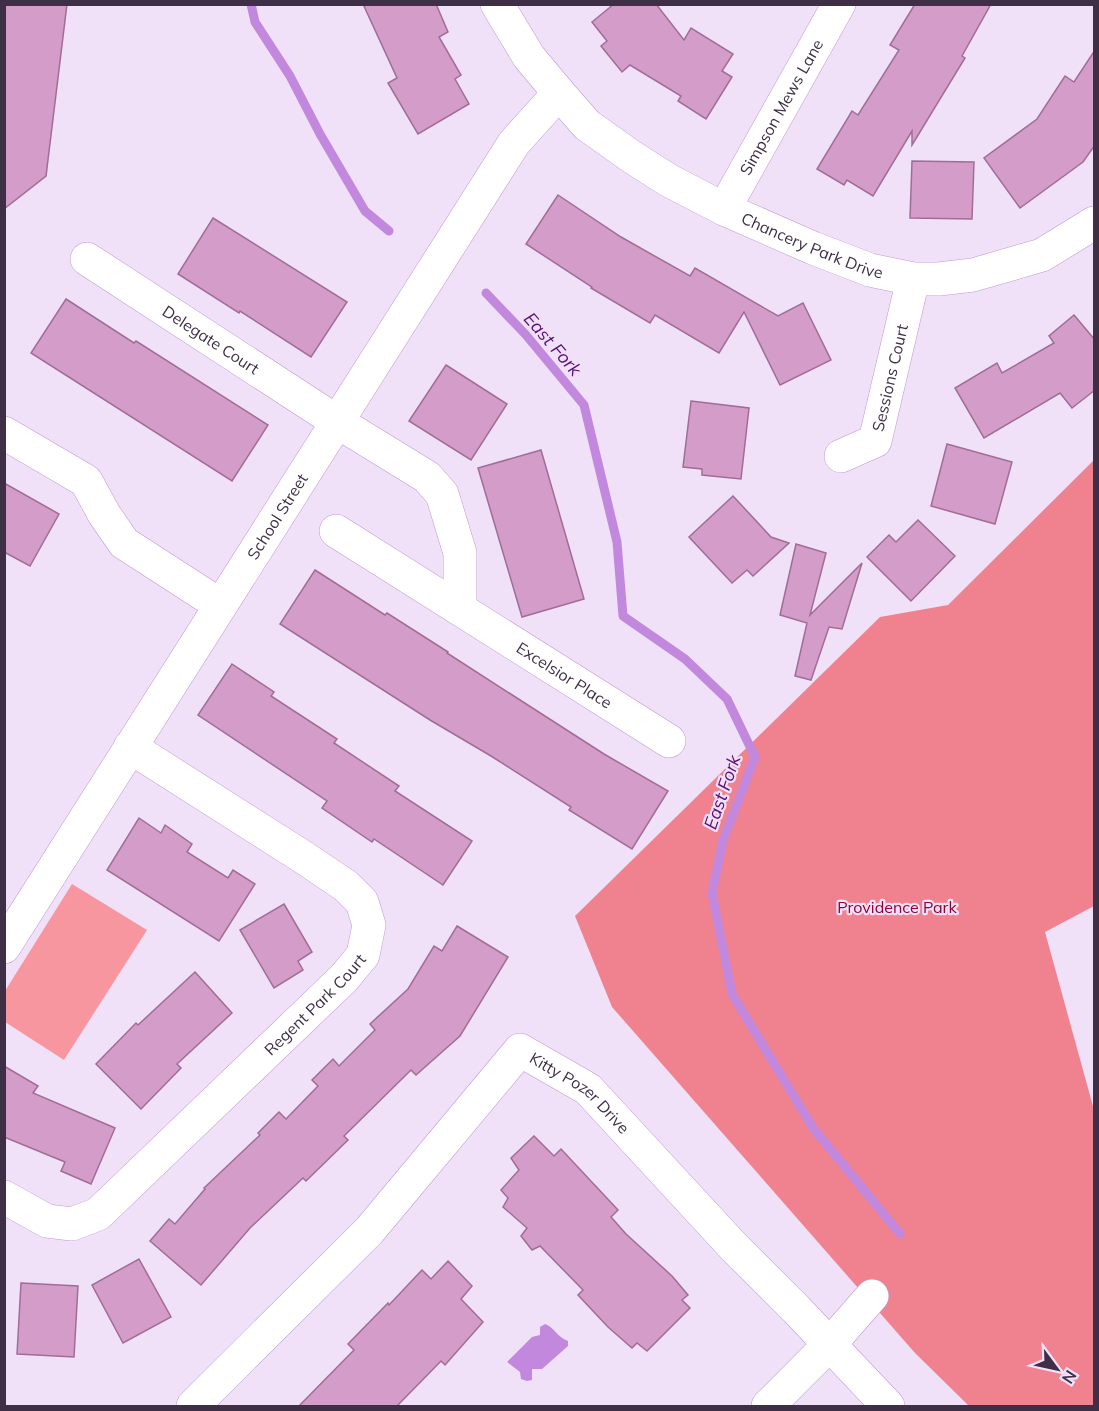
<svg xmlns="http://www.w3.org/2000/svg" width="1099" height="1411" font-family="Mulish,sans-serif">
<rect width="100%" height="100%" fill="#f0e1f9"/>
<path fill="#f896a0" d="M72,884L147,930L64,1060L5,1022V991Z"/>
<path fill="#f0828f" d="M1094,460V906L1045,932L1094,1110V1406H969L915,1353L612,1007L575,916L880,617L948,605Z"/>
<path fill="#c188de" d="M545,1324C553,1326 557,1337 568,1341V1346L542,1369H532V1380L527,1381L521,1379L520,1372L507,1362L532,1337L540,1335V1327Z"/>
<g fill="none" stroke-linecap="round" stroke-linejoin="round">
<g stroke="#c188de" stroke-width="9">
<path d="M251,4L255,22L290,76L320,134L365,211L389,231"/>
<path d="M486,293L526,335L584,405L617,542L623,616L685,659L727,699L755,757L723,840L712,893L732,994L813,1128L900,1234"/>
</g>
</g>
<g fill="#d49cc9" stroke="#a16d97" stroke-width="1.5">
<path d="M4,4H67L46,176L4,209Z"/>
<path d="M363,4H436L448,32L439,37L461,75L455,79L469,104L418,134L388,83L397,78Z"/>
<path d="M614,4H656L684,40L691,28L733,54L722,71L732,77L706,119L678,101L681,96L630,65L622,72L601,46L607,41L592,22Z"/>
<path d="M915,4H991L962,56L965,58L912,145V131L873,196L847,180L844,185L817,169L852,111L858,115L899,50L890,45Z"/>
<path d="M1095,50V145L1083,162L1020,208L984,158L1037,119L1065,76L1074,82Z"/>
<path d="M912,161L974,162L972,219L910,218Z"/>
<path d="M558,195L621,237L690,276L695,268L778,316L803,303L831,360L780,385L744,312L719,353L655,315L650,323L591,288L592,287L526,244Z"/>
<path d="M213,218L347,302L311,357L240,311L239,313L178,274Z"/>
<path d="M66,299L134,343L136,341L268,425L232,481L31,353Z"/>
<path d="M1074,315L1095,340V390L1072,408L1060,393L984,438L955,388L997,363L1002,373L1054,343L1049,336Z"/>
<path d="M446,365L507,404L471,460L409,421Z"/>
<path d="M691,401L749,408L741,479L702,475V469L683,467Z"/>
<path d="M947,444L1012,462L995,524L931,506Z"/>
<path d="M541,450L584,599L522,617L478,468Z"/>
<path d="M4,483L59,514L30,566L4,552Z"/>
<path d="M733,496L771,537L789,543L753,576L747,570L732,583L689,537Z"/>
<path d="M918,520L955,556L911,601L867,557L889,535L896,542Z"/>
<path d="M796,544L826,553L810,615L862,563L842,629L829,627L811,680L795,676L807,623L780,615Z"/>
<path d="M315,570L385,615L387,613L448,652L447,653L604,754L668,791L632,849L569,810L571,807L491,756L430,720L280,624Z"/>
<path d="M232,664L274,692L271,696L337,739L334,743L399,786L395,791L472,841L443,885L374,839L372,842L322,808L327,801L198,715Z"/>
<path d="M139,818L161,833L165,825L192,844L187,852L228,878L233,870L255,884L219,941L107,870Z"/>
<path d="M284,904L312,952L298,961L303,970L274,988L240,930Z"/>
<path d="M457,926L508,957L460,1036L416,1075L411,1070L344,1136L348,1140L306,1181L303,1178L250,1228L201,1285L150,1241L169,1219L175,1224L205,1189L204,1188L260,1135L258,1133L279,1112L286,1119L318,1086L312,1080L333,1059L339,1066L375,1030L370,1024L408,989L434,946L442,951Z"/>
<path d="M195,972L232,1013L177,1064L181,1068L141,1109L96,1064L136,1023L138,1025Z"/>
<path d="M4,1066L38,1086L33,1093L115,1128L91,1184L61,1171L65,1162L4,1137Z"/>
<path d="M534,1136L554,1156L561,1149L618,1210L611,1217L626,1234L672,1276L688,1295L682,1300L690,1308L647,1351L637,1343L632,1348L608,1327L578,1295L583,1290L540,1246L532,1250L521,1236L527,1228L503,1207L508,1198L501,1190L519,1170L511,1158Z"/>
<path d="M139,1259L171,1317L123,1343L92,1285Z"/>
<path d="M448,1261L472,1286L461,1299L483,1322L445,1365L441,1361L396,1407H298L354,1350L348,1344L388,1303L389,1305L422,1270L431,1279Z"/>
<path d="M21,1283L78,1286L74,1357L17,1354Z"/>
</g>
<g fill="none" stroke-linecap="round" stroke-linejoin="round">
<g stroke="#bf9ad2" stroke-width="34">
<g id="minor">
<path id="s1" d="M497,4L529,57L559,93L587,125L632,157L668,180L724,209L813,248L870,270L913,279H939L973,275L1042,255L1094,223"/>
<path id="s2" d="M724,209L839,4"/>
<path id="s3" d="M87,259L336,421L427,477L442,494L460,553V608"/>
<path d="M4,433L86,481L104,514L124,543L220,605"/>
<path id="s4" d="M841,456L875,441L913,279"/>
<path id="s5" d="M336,531L669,741"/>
<path id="s6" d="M4,947L514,143L559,93"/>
<path id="s7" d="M4,1197L47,1221L72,1224L98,1214L344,978L363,955L369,925L362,902L346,886L303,857L130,747"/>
<path id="s8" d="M193,1406L369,1231L520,1050L588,1089L732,1245L796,1309L888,1406"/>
<path d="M768,1406L830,1344L872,1296"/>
</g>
</g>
<use href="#minor" stroke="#fff" stroke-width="33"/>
</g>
<g text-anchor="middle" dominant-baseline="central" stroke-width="4.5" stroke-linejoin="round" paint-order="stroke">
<g font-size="16" fill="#3e2f46" stroke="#f0e1f9">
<text stroke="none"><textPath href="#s2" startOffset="117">Simpson Mews Lane</textPath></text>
<text stroke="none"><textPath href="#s1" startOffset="408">Chancery Park Drive</textPath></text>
<text stroke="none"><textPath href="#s3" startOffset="148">Delegate Court</textPath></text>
<text stroke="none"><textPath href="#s4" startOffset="102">Sessions Court</textPath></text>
<text stroke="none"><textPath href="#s6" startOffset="510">School Street</textPath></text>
<text stroke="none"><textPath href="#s5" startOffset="270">Excelsior Place</textPath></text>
<text stroke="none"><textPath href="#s7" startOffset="404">Regent Park Court</textPath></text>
<text stroke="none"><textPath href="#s8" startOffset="558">Kitty Pozer Drive</textPath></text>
</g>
<g font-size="16" fill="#900231" stroke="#f0e1f9">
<text x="897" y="907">Providence Park</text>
</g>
<g font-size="18" font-style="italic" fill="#5a0e78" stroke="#f0e1f9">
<text transform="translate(553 344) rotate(49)">East Fork</text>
<text transform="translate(722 792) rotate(-71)">East Fork</text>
</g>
</g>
<rect width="1099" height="1411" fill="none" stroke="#3e2f46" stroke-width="12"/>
<g transform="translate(1057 1369) rotate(123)" stroke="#f0e1f9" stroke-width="4.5" paint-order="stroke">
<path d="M0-4.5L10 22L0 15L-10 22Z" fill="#3e2f46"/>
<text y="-9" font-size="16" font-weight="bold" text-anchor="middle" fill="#3e2f46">N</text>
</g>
</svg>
